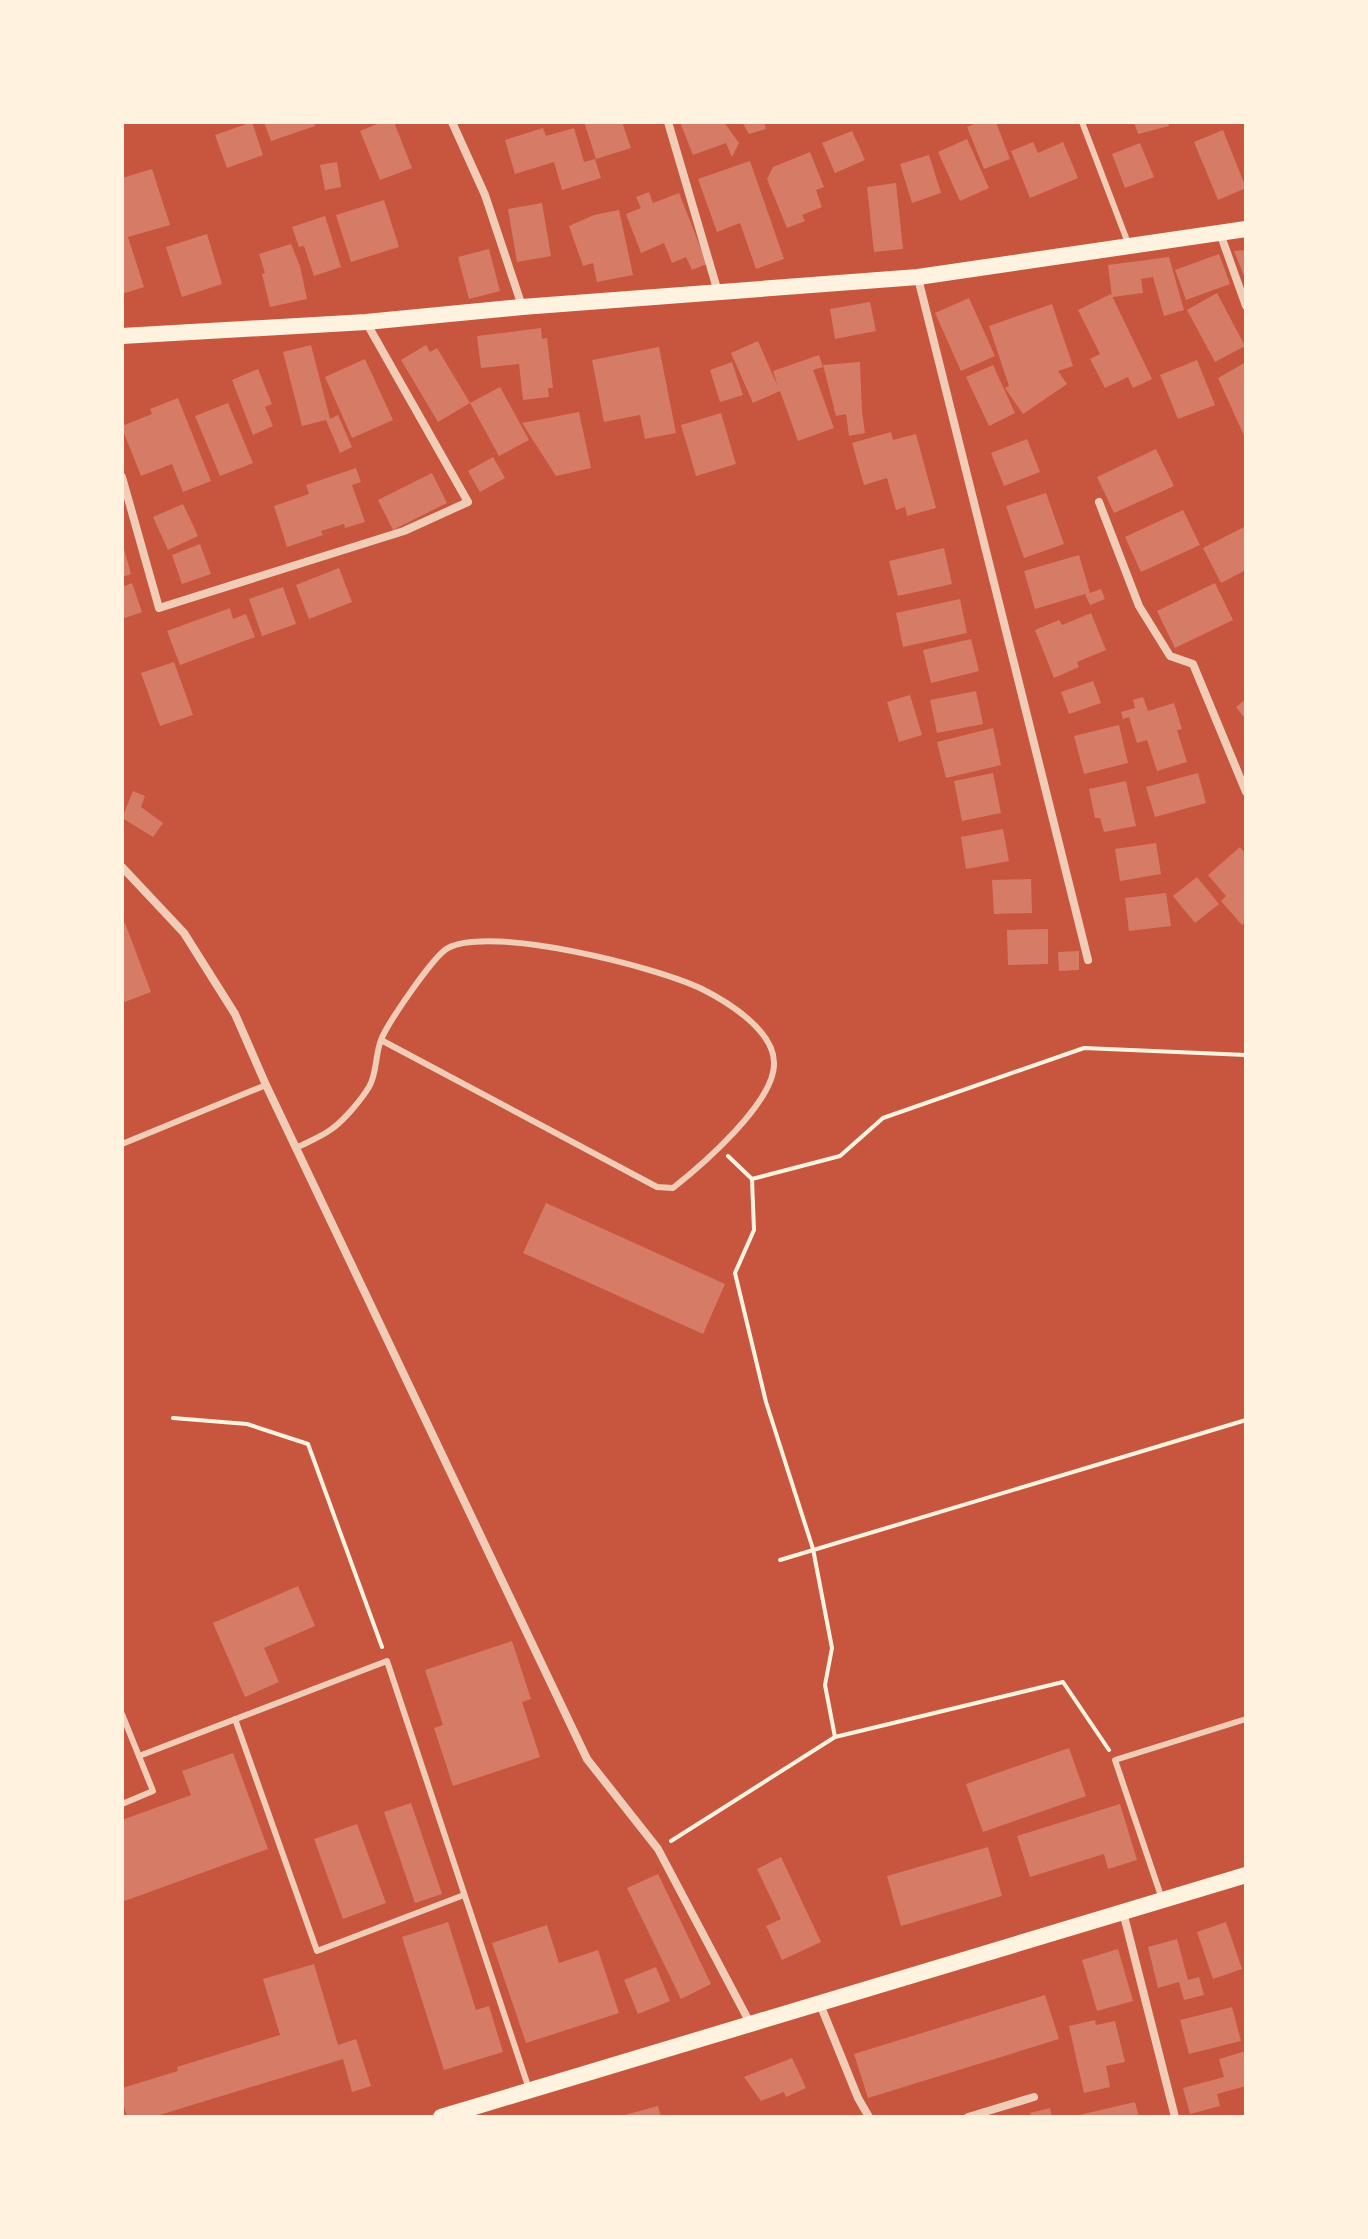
<svg xmlns="http://www.w3.org/2000/svg" width="1368" height="2239" font-family="'IBM Plex Serif',serif">
<rect width="100%" height="100%" fill="#c8553d"/>
<g fill="#d67c66">
<path d="M252,122L263,155L227,168L215,135Z"/>
<path d="M264,122H314L315,126L271,141Z"/>
<path d="M382,122H394L412,168L380,180L360,131Z"/>
<path d="M584,122H622L631,148L596,159Z"/>
<path d="M680,122H724L739,143L732,157L726,143L693,155Z"/>
<path d="M742,122H764L766,129L749,134Z"/>
<path d="M979,122H996L1010,159L984,169L967,127Z"/>
<path d="M1134,122H1168L1169,126L1138,134Z"/>
<path d="M543,128L546,136L574,128L584,162L595,159L601,178L562,190L554,162L515,174L505,140Z"/>
<path d="M1223,130L1246,188L1218,200L1194,142Z"/>
<path d="M852,131L865,160L835,173L822,143Z"/>
<path d="M967,139L989,188L960,201L938,152Z"/>
<path d="M1033,142L1038,153L1063,142L1078,178L1030,198L1011,151Z"/>
<path d="M1140,143L1154,177L1125,188L1112,154Z"/>
<path d="M810,152L824,187L816,190L822,207L802,215L805,221L787,228L767,179L773,167Z"/>
<path d="M929,155L941,193L912,203L900,164Z"/>
<path d="M750,161L784,259L756,269L740,223L717,232L698,179Z"/>
<path d="M337,162L341,187L325,190L320,165Z"/>
<path d="M152,169L170,225L128,237L144,287L122,294V178Z"/>
<path d="M896,183L903,249L874,252L867,187Z"/>
<path d="M649,192L653,203L679,193L707,264L692,270L686,257L672,263L664,243L641,253L626,214L641,208L636,197Z"/>
<path d="M384,200L399,247L351,262L336,215Z"/>
<path d="M542,203L551,256L517,262L508,209Z"/>
<path d="M619,210L633,275L597,282L593,263L583,266L569,226L594,215Z"/>
<path d="M325,216L341,267L314,276L304,246L299,247L292,227Z"/>
<path d="M207,234L222,284L182,297L166,247Z"/>
<path d="M291,244L300,266L307,299L270,307L262,274L265,273L259,254Z"/>
<path d="M489,249L500,291L469,299L458,257Z"/>
<path d="M1246,250V276H1244L1234,251Z"/>
<path d="M1219,254L1230,284L1186,300L1175,270Z"/>
<path d="M1169,257L1184,310L1164,316L1153,277L1141,279L1143,293L1112,297L1108,265Z"/>
<path d="M1217,293L1245,346L1215,362L1187,310Z"/>
<path d="M1111,294L1152,379L1133,388L1128,377L1105,388L1090,359L1100,354L1078,310Z"/>
<path d="M969,298L995,356L961,371L935,313Z"/>
<path d="M870,302L876,331L835,339L830,309Z"/>
<path d="M1052,304L1073,366L1058,371L1067,384L1023,414L1005,388L1009,386L989,326Z"/>
<path d="M541,328L542,339L547,338L553,388H548L549,397L523,400L519,364L481,368L477,336Z"/>
<path d="M758,341L778,387L773,371L819,355L823,367L813,370L834,428L798,441L780,391L753,403L731,353Z"/>
<path d="M311,345L330,419L338,415L352,447L340,453L326,420L302,426L283,352Z"/>
<path d="M426,345L430,352L437,348L470,403L438,422L401,360Z"/>
<path d="M659,347L676,433L645,439L640,415L604,422L592,360Z"/>
<path d="M365,359L393,420L352,438L325,377Z"/>
<path d="M1197,360L1215,405L1178,419L1160,375Z"/>
<path d="M732,362L743,395L720,402L710,370Z"/>
<path d="M860,362L862,411L865,433L849,436L846,414L836,416L823,365Z"/>
<path d="M1246,362V440L1218,378Z"/>
<path d="M993,365L1015,413L989,426L966,377Z"/>
<path d="M258,369L272,404L265,407L273,426L253,435L232,380Z"/>
<path d="M500,387L529,440L499,456L470,403Z"/>
<path d="M178,398L211,481L183,492L172,464L141,476L122,428V426L152,414L150,409Z"/>
<path d="M228,403L253,463L220,476L195,416Z"/>
<path d="M579,412L591,468L556,476L522,423Z"/>
<path d="M721,413L736,464L696,476L681,425Z"/>
<path d="M891,432L893,440L916,434L936,508L907,516L905,507L896,510L887,478L864,485L852,443Z"/>
<path d="M1027,439L1040,472L1004,486L991,453Z"/>
<path d="M1156,449L1174,486L1114,513L1097,477Z"/>
<path d="M493,457L505,478L480,492L468,471Z"/>
<path d="M356,468L361,482L352,485L365,522L345,528L344,524L321,531L323,535L287,547L274,506L309,494L306,485Z"/>
<path d="M432,473L447,503L393,530L378,500Z"/>
<path d="M1046,493L1064,544L1024,558L1006,506Z"/>
<path d="M183,504L198,536L168,550L153,517Z"/>
<path d="M1183,510L1200,545L1141,572L1125,537Z"/>
<path d="M1246,526V570L1221,583L1203,548Z"/>
<path d="M200,544L211,574L182,584L172,555Z"/>
<path d="M123,545L131,574L122,577V546Z"/>
<path d="M944,548L952,584L898,596L889,561Z"/>
<path d="M1079,555L1090,593L1101,589L1105,599L1090,605L1085,594L1035,609L1024,571Z"/>
<path d="M339,568L352,602L309,619L296,585Z"/>
<path d="M132,583L142,612L122,619V587Z"/>
<path d="M1215,583L1233,620L1175,648L1157,611Z"/>
<path d="M283,587L296,624L262,636L249,599Z"/>
<path d="M960,599L967,633L903,647L896,613Z"/>
<path d="M230,608L233,619L246,614L255,637L180,665L167,631Z"/>
<path d="M1091,613L1106,650L1077,662L1079,667L1054,678L1035,630L1059,620L1062,625Z"/>
<path d="M971,639L979,671L931,683L923,650Z"/>
<path d="M174,662L193,715L160,726L141,673Z"/>
<path d="M1093,681L1101,703L1069,714L1061,692Z"/>
<path d="M976,691L983,724L937,733L930,700Z"/>
<path d="M910,695L922,735L899,742L887,702Z"/>
<path d="M1143,697L1148,711L1174,703L1182,729L1177,730L1187,762L1157,771L1147,740L1137,743L1129,717L1123,719L1121,712L1135,708L1133,700Z"/>
<path d="M1246,699V720L1236,707Z"/>
<path d="M1119,725L1128,763L1084,774L1074,736Z"/>
<path d="M993,728L1001,765L946,778L937,742Z"/>
<path d="M993,773L1001,813L962,821L954,781Z"/>
<path d="M1198,773L1206,803L1155,817L1146,787Z"/>
<path d="M1126,781L1136,826L1104,832L1100,818H1095L1089,789Z"/>
<path d="M133,791L145,796L141,807L163,823L153,837L122,818Z"/>
<path d="M1003,829L1009,861L966,869L961,837Z"/>
<path d="M1156,843L1161,874L1120,881L1115,849Z"/>
<path d="M1240,847L1246,854V922L1242,925L1221,901L1226,896L1208,875Z"/>
<path d="M1197,877L1219,904L1195,923L1173,896Z"/>
<path d="M1031,879L1032,913L994,914L992,880Z"/>
<path d="M1166,893L1171,926L1129,931L1125,898Z"/>
<path d="M125,923L151,992L122,1003V924Z"/>
<path d="M1048,929V964L1008,965L1007,930Z"/>
<path d="M1079,951V970L1059,971L1058,952Z"/>
<path d="M546,1203L725,1284L703,1334L523,1253Z"/>
<path d="M298,1586L315,1626L264,1648L279,1682L245,1697L213,1623Z"/>
<path d="M512,1641L531,1699L522,1702L540,1757L453,1786L434,1728L443,1725L425,1670Z"/>
<path d="M1069,1748L1086,1796L983,1832L966,1784Z"/>
<path d="M233,1753L268,1849L122,1902V1820L191,1795L182,1771Z"/>
<path d="M411,1803L442,1894L415,1903L384,1812Z"/>
<path d="M1120,1804L1137,1860L1108,1869L1104,1854L1030,1877L1017,1836Z"/>
<path d="M357,1824L386,1903L343,1919L314,1839Z"/>
<path d="M988,1847L1002,1896L901,1926L887,1876Z"/>
<path d="M781,1857L821,1942L782,1960L766,1926L781,1919L757,1869Z"/>
<path d="M658,1874L711,1984L681,1999L627,1888Z"/>
<path d="M448,1922L476,2010L489,2006L503,2052L444,2070L402,1937Z"/>
<path d="M1226,1922L1242,1969L1213,1979L1197,1932Z"/>
<path d="M547,1925L559,1963L598,1950L619,2013L526,2043L492,1943Z"/>
<path d="M1177,1939L1188,1980L1199,1977L1204,1995L1184,2000L1179,1982L1158,1988L1148,1947Z"/>
<path d="M1118,1949L1133,2001L1097,2011L1082,1960Z"/>
<path d="M314,1964L338,2045L356,2039L371,2086L352,2092L343,2059L153,2117H127L122,2100V2088L178,2071L177,2067L280,2035L263,1979Z"/>
<path d="M656,1967L670,2001L638,2014L624,1980Z"/>
<path d="M1045,1995L1059,2039L868,2098L854,2054Z"/>
<path d="M1232,2007L1241,2041L1189,2054L1180,2020Z"/>
<path d="M1095,2020L1096,2025L1115,2021L1125,2062L1106,2066L1110,2087L1084,2093L1069,2026Z"/>
<path d="M1246,2051V2086L1217,2094L1220,2106L1190,2114L1183,2088L1224,2077L1219,2059Z"/>
<path d="M792,2058L806,2088L786,2097L784,2092L761,2101L744,2077Z"/>
<path d="M1135,2102L1139,2117H1075V2116Z"/>
<path d="M658,2106L661,2117H621V2116Z"/>
<path d="M1050,2108L1052,2117H1031L1030,2113Z"/>
</g>
<g fill="none" stroke-linecap="round" stroke-linejoin="round">
<g stroke="#fff3e0" stroke-width="4">
<path d="M728,1156L752,1179L754,1230L735,1273L766,1402L813,1549L832,1648L825,1685L835,1737"/>
<path d="M752,1179L840,1156L883,1118L1084,1048L1246,1055"/>
<path d="M173,1418L247,1424L308,1444L382,1647"/>
<path d="M780,1560L1246,1420"/>
<path d="M671,1841L835,1737L1063,1682L1109,1750"/>
</g>
<g stroke="#f1ccb7" stroke-width="6">
<path d="M1082,122L1128,243"/>
<path d="M122,1144L266,1085"/>
<path d="M296,1148C308,1142 323,1136 333,1128C345,1119 361,1100 369,1087C377,1074 375,1055 381,1040C387,1024 434,955 448,948C492,925 657,967 702,989C728,1002 775,1031 774,1064C774,1103 702,1165 673,1188L657,1187L381,1040"/>
<path d="M122,1714L153,1791L122,1804"/>
<path d="M235,1719L317,1951L464,1895"/>
<path d="M139,1756L387,1661L529,2089"/>
<path d="M1162,1899L1115,1760L1246,1719"/>
</g>
<g stroke="#f1ccb7" stroke-width="8">
<path d="M452,122L485,195L522,306"/>
<path d="M668,122L718,292"/>
<path d="M1220,233L1246,306"/>
<path d="M918,278L1088,960"/>
<path d="M122,477L159,608L404,531L468,502L366,322"/>
<path d="M1099,502L1139,606L1170,656L1193,664L1246,792"/>
<path d="M122,867L184,933L235,1014L266,1085L587,1759L658,1849L750,2023"/>
<path d="M1123,1912L1175,2117"/>
<path d="M820,2004L858,2098L869,2117"/>
<path d="M968,2117L1034,2097"/>
</g>
<g stroke="#fff3e0" stroke-width="16">
<path d="M122,336L366,322L522,307L918,277L1246,229"/>
<path d="M441,2117L1246,1875"/>
</g>
</g>
<rect width="1368" height="2239" fill="none" stroke="#fff3e0" stroke-width="248"/>
</svg>
